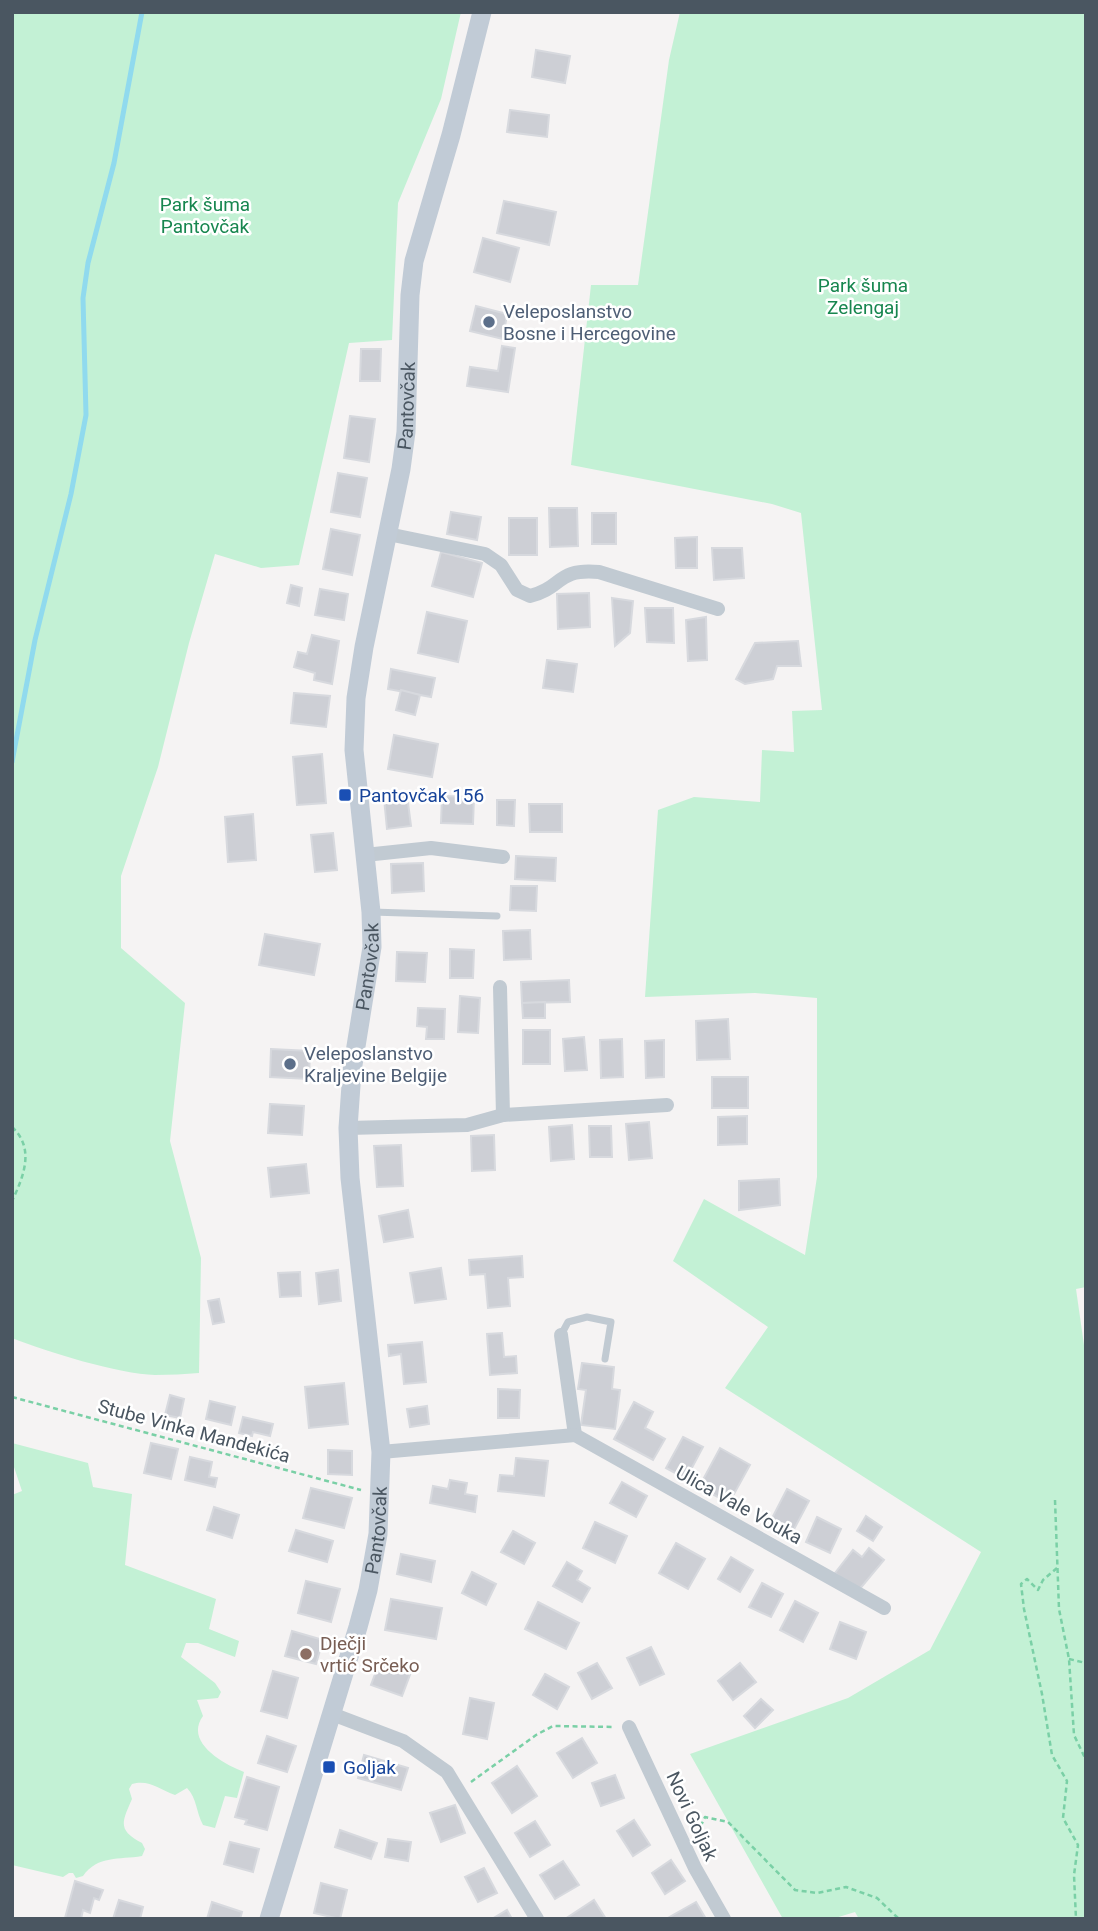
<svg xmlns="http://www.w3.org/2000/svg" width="1098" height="1931" font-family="Roboto,sans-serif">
<rect width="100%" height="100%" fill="#f5f3f3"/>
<g fill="#c3f1d5">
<path d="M12,12H461L441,99L398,203L392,340L349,343L299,565L261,568L215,554L189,643L158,767L121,876V948L185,1003L170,1141L201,1258L199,1373C185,1374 170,1375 155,1375C119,1374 47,1352 12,1338Z"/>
<path d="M680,12H1086V1287L1076,1289L1086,1359V1919H859L855,1912L832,1919H783L690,1754L848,1698L930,1650L981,1552L725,1388L768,1327L673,1261L704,1199L805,1255L817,1177V998L755,993L645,997L658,810L694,797L760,802L762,750L794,752L792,711L822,710L801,513L772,504L571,465L591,285H638L669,60Z"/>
<path d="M12,1443L88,1463L93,1487L132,1494L125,1565L216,1599L209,1629L239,1641L235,1657L198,1643H186L181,1657L215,1683L221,1692L218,1698L197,1700L203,1716C184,1742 223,1764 244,1772L237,1798L225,1796L215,1828L203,1825C196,1812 197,1798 187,1788L175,1795C160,1790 149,1779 132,1784L129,1789L132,1799C122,1822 117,1830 142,1843L145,1849L142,1856C119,1860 98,1855 83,1876L76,1878L73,1873H69L63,1877L12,1865V1495L22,1491L12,1461Z"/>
</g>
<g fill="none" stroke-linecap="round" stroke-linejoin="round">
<path stroke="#90daee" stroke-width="5" d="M12,762L35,640L71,494L86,415L83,298L88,263L114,163L142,12"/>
</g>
<g fill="#cdcfd5" stroke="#d7d9de" stroke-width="2">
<path d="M536,50L570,56L565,83L532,77Z"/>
<path d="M510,110L549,115L547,137L507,132Z"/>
<path d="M504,201L556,212L549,245L497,233Z"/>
<path d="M483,238L519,248L510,282L474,272Z"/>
<path d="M476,306L507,314L503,339L470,331Z"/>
<path d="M502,346L515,348L508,392L467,386L470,367L498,371Z"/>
<path d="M361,349H381L380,381H360Z"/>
<path d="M350,416L375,419L369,462L344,458Z"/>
<path d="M338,473L367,478L360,517L331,512Z"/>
<path d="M549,508H577L578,546L550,547Z"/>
<path d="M451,512L481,517L477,540L447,534Z"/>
<rect x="592" y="513" width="24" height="31"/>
<rect x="509" y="518" width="28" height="37"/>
<path d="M331,529L360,535L352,575L323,569Z"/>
<path d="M697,537V568H676L675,538Z"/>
<path d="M712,548H742L744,578L714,580Z"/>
<path d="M441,552L482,563L473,597L432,586Z"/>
<path d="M291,585L302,588L299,606L287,603Z"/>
<path d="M320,589L348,594L344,620L315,615Z"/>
<path d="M589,593L590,627L558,629L557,594Z"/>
<path d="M612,598L633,601L630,633L615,646Z"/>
<path d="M645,608H673L674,643L647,642Z"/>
<path d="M427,612L467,621L458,662L418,653Z"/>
<path d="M706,617L707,660L688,661L686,620Z"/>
<path d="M312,635L339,641L332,684L314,680L315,673L294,667L298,652L307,654Z"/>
<path d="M798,641L801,666H777L773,679L745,684L736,679L755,643Z"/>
<path d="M547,660L577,664L573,692L543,688Z"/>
<path d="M391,669L435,678L431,697L388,689Z"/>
<path d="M401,690L420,695L415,715L396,710Z"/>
<path d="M294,693L330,696L326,727L291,723Z"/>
<path d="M394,735L438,744L432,777L388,769Z"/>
<path d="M322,754L326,803L297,805L293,757Z"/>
<path d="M407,795L411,826L387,829L384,798Z"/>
<path d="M442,796L474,797L473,824L441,823Z"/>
<path d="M497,800H515L514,826L497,825Z"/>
<path d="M529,804H562V832H530Z"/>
<path d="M253,814L256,860L228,862L225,817Z"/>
<path d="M333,833L337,870L315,872L311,835Z"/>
<path d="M516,856L556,858L555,881L515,879Z"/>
<path d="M423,863L424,891L392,893L391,864Z"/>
<path d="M511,886H537L536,911L510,910Z"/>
<path d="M530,930L531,959L504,960L503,931Z"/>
<path d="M265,934L320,944L314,975L259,965Z"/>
<path d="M450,949L474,950L473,978H450Z"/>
<path d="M397,952L427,953L425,982L396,981Z"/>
<path d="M569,980L570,1002L522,1003L521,982Z"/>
<path d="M460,996L480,998L478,1033L458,1032Z"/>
<path d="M545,1002V1018H523L522,1003Z"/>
<path d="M418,1008L445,1009L444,1039H426L427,1027L417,1026Z"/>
<path d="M728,1019L730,1059L697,1060L696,1021Z"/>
<rect x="523" y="1030" width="27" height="34"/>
<path d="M584,1037L587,1070L565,1071L563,1039Z"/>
<path d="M622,1039L623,1077L601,1078L600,1040Z"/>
<path d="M664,1040V1077L646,1078L645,1041Z"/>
<path d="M271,1049L310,1051L309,1079L270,1077Z"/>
<rect x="712" y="1077" width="36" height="31"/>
<path d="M270,1104L304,1106L302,1135L268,1133Z"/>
<path d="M747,1116V1144L718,1145V1117Z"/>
<path d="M649,1122L652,1158L629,1160L626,1124Z"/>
<path d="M572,1125L574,1159L551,1161L549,1127Z"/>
<path d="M589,1126H611L612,1157H590Z"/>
<path d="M494,1135L495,1170L472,1171L471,1136Z"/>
<path d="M401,1145L403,1186L377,1187L374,1146Z"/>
<path d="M306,1164L309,1193L271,1197L268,1168Z"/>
<path d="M779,1179L780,1205L739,1210V1181Z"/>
<path d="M408,1210L413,1237L384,1242L379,1216Z"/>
<path d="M522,1256L523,1277L508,1278L510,1306L488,1308L485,1274L470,1275L469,1260Z"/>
<path d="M441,1268L446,1299L415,1303L410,1273Z"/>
<path d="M338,1270L341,1301L319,1304L316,1273Z"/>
<path d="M300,1272L301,1296L280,1297L278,1273Z"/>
<path d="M219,1299L224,1322L213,1324L208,1301Z"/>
<path d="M502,1333L504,1357L516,1356L517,1373L490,1375L487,1334Z"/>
<path d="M422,1342L426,1382L404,1384L401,1354L389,1356L388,1345Z"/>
<path d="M582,1363L614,1367L612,1389L620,1390L615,1429L581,1425L586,1390L578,1389Z"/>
<path d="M344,1383L348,1424L309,1428L305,1387Z"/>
<path d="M498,1389L520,1390L519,1418H498Z"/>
<path d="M170,1395L184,1399L180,1418L165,1415Z"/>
<path d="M210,1401L235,1407L231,1425L206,1419Z"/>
<path d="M634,1402L653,1412L645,1428L665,1439L653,1460L614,1439Z"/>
<path d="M427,1406L429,1424L410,1427L407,1409Z"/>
<path d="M243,1417L273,1424L270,1436L253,1432L252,1436L239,1433Z"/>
<path d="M683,1437L703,1447L686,1479L666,1468Z"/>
<path d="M151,1443L178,1449L171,1479L144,1473Z"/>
<path d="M720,1448L750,1465L729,1503L699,1487Z"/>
<path d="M328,1450L352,1451V1475L328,1474Z"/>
<path d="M190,1457L212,1462L209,1477L217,1478L215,1487L185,1480Z"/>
<path d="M516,1458L548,1461L544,1496L498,1491L500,1475L514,1476Z"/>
<path d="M450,1480L467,1483L465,1494L477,1496L475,1512L430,1503L433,1486L448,1489Z"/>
<path d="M622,1482L647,1496L636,1517L610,1503Z"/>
<path d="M311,1488L352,1498L344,1528L303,1518Z"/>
<path d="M787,1489L809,1501L792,1533L770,1522Z"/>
<path d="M214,1507L239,1515L232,1538L207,1530Z"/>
<path d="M866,1516L882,1527L873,1541L857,1531Z"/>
<path d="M817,1517L841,1529L830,1553L806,1542Z"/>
<path d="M595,1522L627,1536L615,1563L583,1548Z"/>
<path d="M296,1530L333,1541L327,1562L289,1551Z"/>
<path d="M513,1531L535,1543L524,1564L501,1552Z"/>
<path d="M676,1543L705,1559L688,1589L659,1573Z"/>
<path d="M869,1548L884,1560L858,1591L835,1573L853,1550L862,1557Z"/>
<path d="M401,1554L435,1561L431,1582L397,1574Z"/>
<path d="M731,1557L753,1570L740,1592L718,1579Z"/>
<path d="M567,1562L582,1571L577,1580L590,1588L582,1602L553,1586Z"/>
<path d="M472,1572L496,1584L486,1605L462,1593Z"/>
<path d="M306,1581L340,1589L331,1622L298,1613Z"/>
<path d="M762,1583L783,1594L771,1617L749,1607Z"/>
<path d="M391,1599L442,1608L436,1639L385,1630Z"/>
<path d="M795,1601L818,1613L803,1642L780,1630Z"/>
<path d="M538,1602L579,1623L566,1649L525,1629Z"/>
<path d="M840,1622L866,1632L856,1659L830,1649Z"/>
<path d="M292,1631L323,1640L316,1664L285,1656Z"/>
<path d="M651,1647L664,1674L640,1685L627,1658Z"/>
<path d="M380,1661L411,1672L402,1696L371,1685Z"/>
<path d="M597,1663L612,1688L592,1699L578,1673Z"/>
<path d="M740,1663L756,1682L733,1700L718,1681Z"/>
<path d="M273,1671L298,1678L287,1718L261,1711Z"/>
<path d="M545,1674L569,1687L557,1709L533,1695Z"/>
<path d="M470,1698L494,1703L487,1739L463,1734Z"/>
<path d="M761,1699L773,1710L755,1728L744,1716Z"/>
<path d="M267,1736L296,1746L287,1772L258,1763Z"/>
<path d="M582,1738L597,1763L573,1778L557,1753Z"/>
<path d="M364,1755L408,1768L401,1790L358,1778Z"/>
<path d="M517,1766L537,1796L512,1813L492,1783Z"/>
<path d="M615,1775L624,1798L601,1806L592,1783Z"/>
<path d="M247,1777L279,1787L267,1830L245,1824L247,1820L235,1817Z"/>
<path d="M455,1805L465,1833L441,1842L430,1813Z"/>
<path d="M634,1820L650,1845L633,1856L617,1831Z"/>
<path d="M535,1821L550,1845L530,1857L515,1833Z"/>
<path d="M340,1830L377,1843L371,1859L335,1847Z"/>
<path d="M388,1839L411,1842L408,1861L385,1857Z"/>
<path d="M230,1842L259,1849L253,1872L224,1864Z"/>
<path d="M671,1860L685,1881L665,1894L652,1873Z"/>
<path d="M563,1861L579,1885L555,1899L540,1875Z"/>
<path d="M484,1868L497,1893L478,1902L465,1877Z"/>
<path d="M75,1881L103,1890L99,1900L94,1898L90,1913L83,1910L81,1919H67L65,1918Z"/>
<path d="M321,1883L347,1890L340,1919L314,1913Z"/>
<path d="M119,1900L143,1907L140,1919H113Z"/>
<path d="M594,1900L606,1919H565Z"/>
<path d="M212,1902L242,1912L240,1919H207Z"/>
<path d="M696,1902L706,1919H666Z"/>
<path d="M507,1910L512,1919H492Z"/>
</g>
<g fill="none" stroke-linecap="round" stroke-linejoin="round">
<g stroke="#7ad0a6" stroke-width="2.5" stroke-dasharray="5 3.5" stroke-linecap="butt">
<path d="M12,1127C35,1148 24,1176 12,1201"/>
<path d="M12,1397L361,1490"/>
<path d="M1055,1500L1059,1609L1069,1659L1074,1735L1086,1760"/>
<path d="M1057,1568L1043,1580L1038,1590L1027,1579L1021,1584L1024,1609L1042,1694L1052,1755L1067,1781L1063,1818L1078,1845L1074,1875L1076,1919"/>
<path d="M1069,1659L1086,1663"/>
<path d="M471,1782L536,1735L553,1726L615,1727"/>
<path d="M697,1834L705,1817L728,1822L795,1890L817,1893L846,1887L877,1898L899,1919"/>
</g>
<g stroke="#c1cad2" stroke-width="7">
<path d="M372,912L497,916"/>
<path d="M561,1335L568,1322L587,1317L611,1322L605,1359"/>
</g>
<g stroke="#c1cad2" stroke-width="14">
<path d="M388,534L485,554L501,565L517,590L530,596C563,588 556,568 599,572L718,609"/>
<path d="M365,855L431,848L503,857"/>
<path d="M503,1115L667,1105"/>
<path d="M348,1128L467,1125L503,1115L500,987"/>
<path d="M561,1335L575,1435"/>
<path d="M381,1452L575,1435L884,1608"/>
<path d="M332,1714L403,1741L447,1772L537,1919"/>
<path d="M629,1727L695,1868L724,1919"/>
</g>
<path stroke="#c1cbd6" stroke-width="19" id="s1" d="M269,1919L358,1627L368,1590L378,1534L381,1452L350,1178L348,1128L352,1071L372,947L371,912L354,750L356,698L364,647L401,469L406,432L410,295L414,261L451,135L482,12"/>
</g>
<g fill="#5c6f8a" stroke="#fff" stroke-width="2.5">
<circle cx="489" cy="322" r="7"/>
<circle cx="290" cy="1064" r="7"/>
</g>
<g fill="#1a4fb4" stroke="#fff" stroke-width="2.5">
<rect x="338" y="788" width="14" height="14" rx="3.5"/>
<rect x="322" y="1760" width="14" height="14" rx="3.5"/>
</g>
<circle fill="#8d6e63" stroke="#fff" stroke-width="2.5" cx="306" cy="1654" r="7"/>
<g text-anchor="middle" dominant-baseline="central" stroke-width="5" stroke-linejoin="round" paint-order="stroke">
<g font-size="19" fill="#17864f" stroke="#fff">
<text x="205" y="204">Park šuma<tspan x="205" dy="22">Pantovčak</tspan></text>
<text x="863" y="285">Park šuma<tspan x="863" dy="22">Zelengaj</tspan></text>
</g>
<g font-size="19" fill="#4e5e75" stroke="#fff" text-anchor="start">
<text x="503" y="311">Veleposlanstvo<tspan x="503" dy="22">Bosne i Hercegovine</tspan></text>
<text x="304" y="1053">Veleposlanstvo<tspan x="304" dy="22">Kraljevine Belgije</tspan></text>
</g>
<g font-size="19" fill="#4a5661" stroke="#fff">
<text stroke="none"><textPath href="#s1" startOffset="1538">Pantovčak</textPath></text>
<text stroke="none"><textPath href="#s1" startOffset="971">Pantovčak</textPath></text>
<text transform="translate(194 1431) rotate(15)">Stube Vinka Mandekića</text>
<text transform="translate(739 1505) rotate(29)">Ulica Vale Vouka</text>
<text stroke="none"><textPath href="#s1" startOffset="404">Pantovčak</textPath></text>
<text transform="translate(692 1816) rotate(65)">Novi Goljak</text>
</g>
<g font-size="19" fill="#164399" stroke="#fff" text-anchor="start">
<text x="359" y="795">Pantovčak 156</text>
<text x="343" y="1767">Goljak</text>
</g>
<g font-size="19" fill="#785e54" stroke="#fff" text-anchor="start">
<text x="320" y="1643">Dječji<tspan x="320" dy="22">vrtić Srčeko</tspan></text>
</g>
</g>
<rect width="1098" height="1931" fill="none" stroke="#4a5661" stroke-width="28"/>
</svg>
